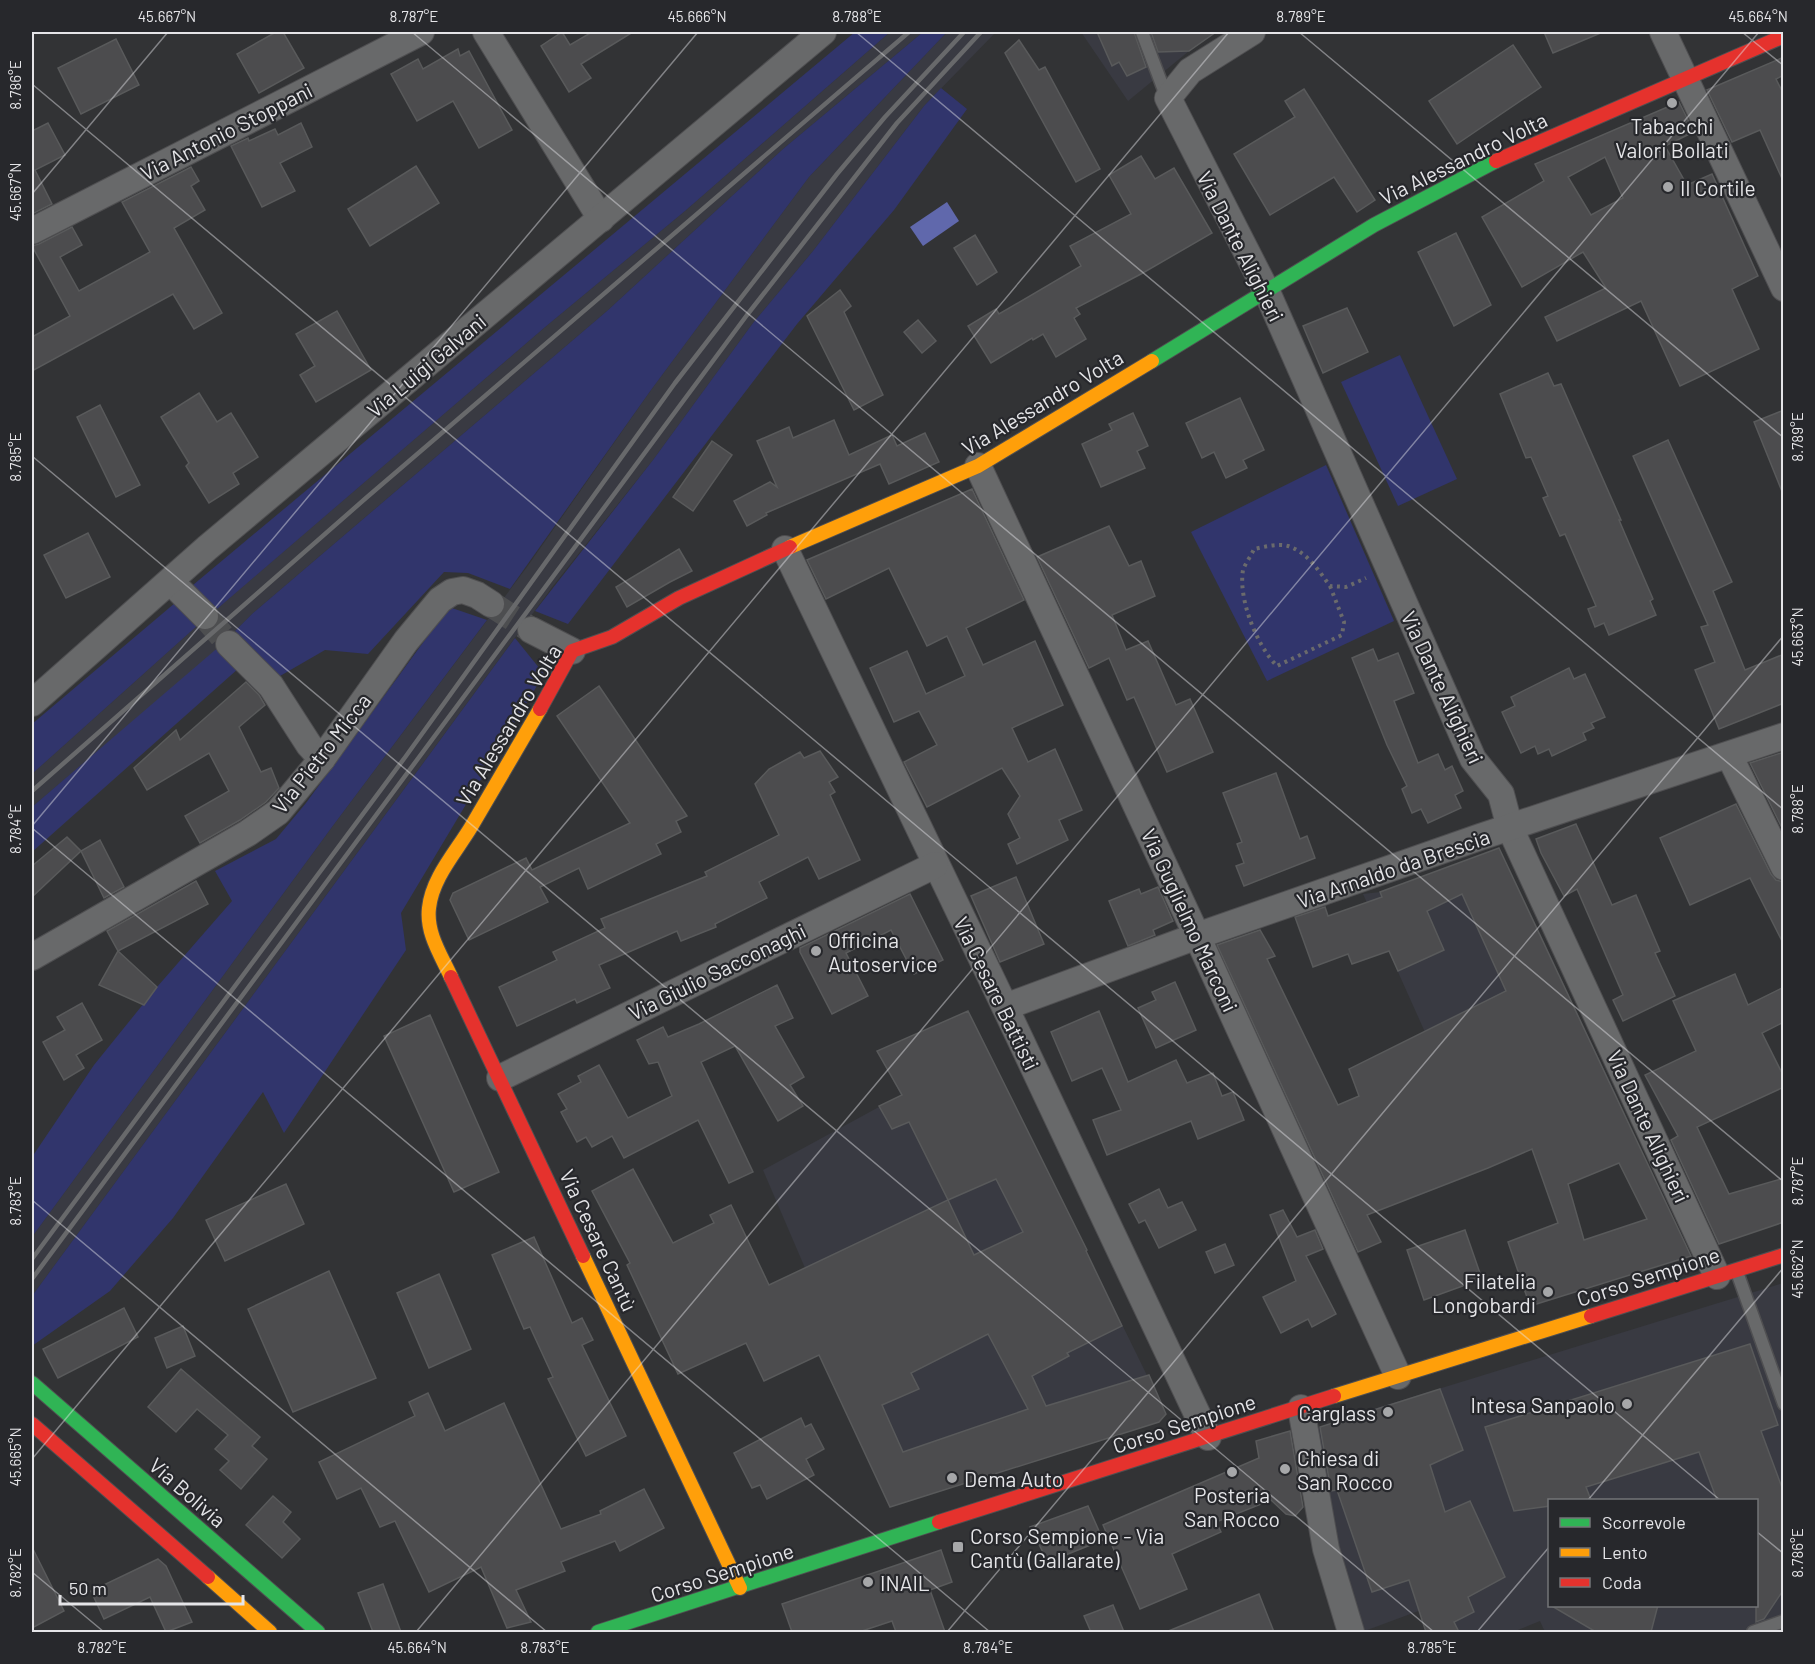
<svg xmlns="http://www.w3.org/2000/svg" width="1815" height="1664" font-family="Barlow,sans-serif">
<rect width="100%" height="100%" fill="#323335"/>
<g fill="#393a42" fill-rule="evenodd">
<path d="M890,32H923L783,149L607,311L253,613L211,655L32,807V774L198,625L544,328L685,211Z"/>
<path d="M947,32H996L924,106L813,251L753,323L653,460L553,586L32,1296V1237L332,827L527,567L651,390L809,177Z"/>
<path d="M1081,32H1216L1189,51L1128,101Z"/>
<path d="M1499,848L1618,1099L1528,1136L1488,1168L1415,1197L1395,1155L1433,1050L1363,894L1380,892Z"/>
<path d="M968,1011L1166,1414L1159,1422L890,1507L784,1278L805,1268L763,1170L901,1095L877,1051Z"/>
<path d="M1783,1283V1632H1545L1540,1621L1513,1632H1439L1429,1607L1362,1632L1335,1539L1314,1430L1354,1415ZM1550,1500H1756V1606H1550Z"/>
</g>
<g fill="#31356c">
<path d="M855,32H890L685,211L544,328L217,609L193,585Z"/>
<path d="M923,32H947L809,177L651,390L510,589L468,573L444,572L368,654L325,650L280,676L235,631L253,613L607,311L783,149Z"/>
<path d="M941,88L967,109L894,210L797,324L568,624L535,611L653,460L753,323L813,251L924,106Z"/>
<path d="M1400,355L1457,479L1398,506L1341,382Z"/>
<path d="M1326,465L1394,621L1267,681L1191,532Z"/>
<path d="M175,603L198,625L32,774V724Z"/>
<path d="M449,607L487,620L332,827L32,1237V1157L94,1065L157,987L232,901L215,871L276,839L306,803Z"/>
<path d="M515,638L544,674L401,913L406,950L284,1133L263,1092L173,1218L110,1291L32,1346V1296Z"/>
<path d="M221,645L239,668L32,852V807Z"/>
</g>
<path fill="#6068ac" d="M947,202L959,221L923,246L910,227Z"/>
<g fill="#4c4c4e" stroke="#595a5b" stroke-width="1.5" fill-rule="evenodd">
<path d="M276,32H283L304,68L259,93L237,54Z"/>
<path d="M562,32L570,45L592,32H633L581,64L591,78L569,92L541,46Z"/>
<path d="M1097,32H1134L1146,67L1127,76L1119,62L1112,66Z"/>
<path d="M1151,32H1216L1189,51L1158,52Z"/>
<path d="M1544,32H1603L1553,53Z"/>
<path d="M116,39L139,85L81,114L58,68Z"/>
<path d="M1019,40L1039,70L1045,67L1100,169L1076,182L1005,53Z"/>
<path d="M1513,45L1541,87L1457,144L1429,101Z"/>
<path d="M458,49L460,56L469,51L512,130L479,148L453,101L417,121L391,74L418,59L423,69Z"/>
<path d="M1784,57V75L1776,79L1784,95V183L1760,130L1732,142L1707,90Z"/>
<path d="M1304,89L1375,200L1357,212L1334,177L1270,215L1234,154L1295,117L1285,101Z"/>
<path d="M1679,102L1694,132L1665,146L1687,185L1712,174L1758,276L1732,289L1759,349L1680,386L1641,301L1557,341L1545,317L1606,288L1583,252L1522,287L1482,217L1544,181L1535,164ZM1605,157L1623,198L1591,215L1568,177Z"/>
<path d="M48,123L65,155L35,170L52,204L32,214V131Z"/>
<path d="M301,123L312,147L280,163L295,191L262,207L231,146L248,138L249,141L275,129L278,135Z"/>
<path d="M1141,156L1155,179L1174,168L1212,233L1141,274L1076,308L1080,314L1074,318L1086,339L1056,357L1043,334L1033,340L1032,338L991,363L968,326L996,309L999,314L1081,266L1070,246L1131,214L1109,175Z"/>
<path d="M416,166L439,203L370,246L348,209Z"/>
<path d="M191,167L199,181L191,186L205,210L174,228L222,313L194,329L173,294L32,371V337L70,316L32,246L39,244L72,227L82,245L60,257L79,291L150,252L122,202Z"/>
<path d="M1456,233L1491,305L1454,326L1418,252Z"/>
<path d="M975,235L997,272L977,285L954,248Z"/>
<path d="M840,290L851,306L844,312L883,395L854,410L807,316Z"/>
<path d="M1347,308L1368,352L1323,373L1303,326Z"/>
<path d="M337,311L371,370L316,402L300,375L315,366L296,334Z"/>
<path d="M918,320L936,341L922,353L904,332Z"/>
<path d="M1548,373L1554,386L1561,384L1621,520H1619L1653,599L1650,601L1656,615L1609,635L1604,623L1595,627L1588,609L1596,606L1565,534L1560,536L1543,498L1548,496L1531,457L1526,458L1500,394Z"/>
<path d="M199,393L217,422L231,413L258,457L233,473L239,484L209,503L186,466L189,463L161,417Z"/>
<path d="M1240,398L1264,450L1243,460L1247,468L1226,478L1214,452L1202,458L1186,423Z"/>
<path d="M100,405L140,485L116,497L77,417Z"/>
<path d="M1784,410V494H1783L1754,422Z"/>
<path d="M1133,413L1148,446L1137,451L1145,468L1101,487L1082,444L1112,430L1109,424Z"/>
<path d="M834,420L849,455L892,435L897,446L925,433L939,462L889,484L880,464L766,513L767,515L747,526L734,501L770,482L777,487L757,441L789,427L793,438Z"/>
<path d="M1668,440L1732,582L1713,591L1745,670L1784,654V703L1719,729L1695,670L1715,662L1701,627L1708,625L1633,456Z"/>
<path d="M712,441L732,455L693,511L673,497Z"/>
<path d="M972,489L1024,600L966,628L983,665L1035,641L1063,705L1012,728L1028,762L1055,749L1082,810L1059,820L1068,840L1017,864L1008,844L1020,838L1008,814L1020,796L1002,768L927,807L904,762L937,745L919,711L894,722L870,668L907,651L926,694L965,676L947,636L927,646L889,568L826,599L807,560Z"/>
<path d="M1109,526L1129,566L1141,561L1155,596L1112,615L1126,650L1148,641L1176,705L1190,699L1213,752L1167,772L1134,697L1127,700L1109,658L1089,668L1037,557Z"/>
<path d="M88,533L110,577L66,598L44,555Z"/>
<path d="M679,549L692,571L670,582L627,607L616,587Z"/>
<path d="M1373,649L1378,661L1398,653L1414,693L1394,701L1418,763L1438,754L1445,770L1452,766L1463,791L1455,795L1461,808L1428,823L1421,809L1412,813L1402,789L1407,786L1387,745L1352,658Z"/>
<path d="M1569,668L1574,679L1585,674L1605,717L1591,723L1594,728L1583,733L1586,740L1552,756L1549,749L1538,754L1535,746L1521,753L1502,712L1515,706L1511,697Z"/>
<path d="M246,682L259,695L265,705L239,727L261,772L271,768L279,788L266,802L240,820L200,843L185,816L229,791L209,753L147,790L134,768L176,730L180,740Z"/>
<path d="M599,686L687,816L676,821L681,832L656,844L661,854L588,889L579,868L540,887L548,902L469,940L450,900L453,893L526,858L532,870L630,823L557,716Z"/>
<path d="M820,751L838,777L829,782L835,792L830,795L860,860L819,879L808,857L759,882L767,898L715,924L716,927L681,941L677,931L599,965L610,988L577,1003L575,999L517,1026L499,987L557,960L553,952L605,928L601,919L707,876L705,872L779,835L755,784L769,769L800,752L804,758Z"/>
<path d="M1784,752V832L1750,763Z"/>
<path d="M1276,773L1300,839L1307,836L1315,858L1244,886L1236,866L1244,863L1237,844L1242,842L1223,793Z"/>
<path d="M1736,804L1771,874L1776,880L1784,882V945L1750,878L1690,905L1660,838Z"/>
<path d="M1576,824L1612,905L1636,895L1660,951L1655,953L1675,996L1623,1021L1613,1000L1623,995L1577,889L1564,896L1541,853L1536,839Z"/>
<path d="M67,837L81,851L32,897V866Z"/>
<path d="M100,840L124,887L104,898L81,851Z"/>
<path d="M1499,848L1691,1256L1530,1306L1508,1242L1558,1223L1532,1149L1488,1168L1367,1215L1381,1242L1358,1252L1217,945L1260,930L1275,956L1267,959L1338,1105L1359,1096L1349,1069L1506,991L1462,894L1427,911L1444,950L1398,971L1389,951L1352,964L1348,954L1313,967L1295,917L1325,907L1328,916L1382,897L1380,892ZM1619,1163L1647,1219L1584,1240L1568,1184Z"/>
<path d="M1016,877L1044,944L1000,962L971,896Z"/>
<path d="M196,881L208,904L118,951L107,931Z"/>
<path d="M1158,887L1173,921L1153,930L1155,935L1128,946L1109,901L1139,889L1141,894Z"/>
<path d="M910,894L943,960L914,974L891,930L846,953L868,996L832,1014L800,952V948Z"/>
<path d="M118,951L157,987L144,1005L99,985Z"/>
<path d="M1735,974L1748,1005L1784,987V1022L1762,1033L1784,1077V1087L1697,1127L1729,1194L1784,1178V1222L1719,1244L1671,1140L1678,1136L1645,1075L1696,1051L1673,1001Z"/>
<path d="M1175,982L1196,1030L1156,1048L1138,1008L1156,1000L1152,992Z"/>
<path d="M777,985L793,1018L775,1026L804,1077L790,1085L803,1106L778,1121L735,1046L701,1062L753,1172L729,1183L698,1120L624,1158L612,1136L592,1147L586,1137L577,1142L561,1112L567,1109L558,1094L581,1082L578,1076L599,1065L628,1118L672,1096L658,1062L649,1064L637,1040L663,1027L668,1037L699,1024Z"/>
<path d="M82,1003L102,1040L76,1055L84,1068L64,1080L43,1042L65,1030L57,1017Z"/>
<path d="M968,1011L1087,1250L1086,1251L1122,1326L1067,1353L1069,1356L1032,1376L1046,1406L1149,1375L1166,1414L1159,1422L890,1507L819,1355L764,1381L746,1343L678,1374L627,1265L630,1263L592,1191L633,1169L673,1243L714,1223L710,1215L731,1205L769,1285L948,1200L909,1122L892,1129L879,1106L902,1095L877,1051ZM996,1179L1023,1232L974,1255L948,1200ZM988,1334L1028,1409L903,1452L882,1405L919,1389L911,1373Z"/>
<path d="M1099,1011L1128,1082L1176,1060L1187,1083L1213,1073L1222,1096L1233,1092L1244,1120L1198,1139L1191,1121L1107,1155L1093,1120L1121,1110L1102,1068L1072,1081L1051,1032Z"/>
<path d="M430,1015L499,1172L454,1192L384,1036Z"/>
<path d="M286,1184L304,1224L225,1261L206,1220Z"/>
<path d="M1159,1189L1168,1208L1182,1202L1196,1230L1159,1248L1145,1220L1139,1223L1129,1204Z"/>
<path d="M1283,1210L1297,1237L1315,1230L1323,1249L1306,1256L1336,1314L1312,1327L1308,1319L1281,1333L1263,1297L1296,1281L1270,1215Z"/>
<path d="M1465,1230L1482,1279L1424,1300L1407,1250Z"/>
<path d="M534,1237L572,1323L582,1318L593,1340L582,1345L626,1436L586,1456L548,1379L553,1377L530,1327L524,1329L492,1255Z"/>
<path d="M1225,1244L1234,1265L1215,1273L1206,1252Z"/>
<path d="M329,1271L376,1378L293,1412L248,1309Z"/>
<path d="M439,1274L471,1349L429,1368L397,1293Z"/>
<path d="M124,1308L138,1337L58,1378L43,1349Z"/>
<path d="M183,1326L195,1356L167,1368L155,1338Z"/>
<path d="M1750,1344L1778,1425L1761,1431L1784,1493V1589L1764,1619L1756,1622V1500H1717L1699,1452L1586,1487L1591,1500H1550V1506L1514,1511L1485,1427Z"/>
<path d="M181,1369L260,1437L252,1446L267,1459L241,1489L220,1470L229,1461L215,1449L228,1435L197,1409L176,1432L148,1407Z"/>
<path d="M1440,1389L1463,1450L1430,1465L1445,1512L1470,1501L1505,1577L1468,1597L1474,1612L1454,1622L1459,1632H1426L1409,1580L1372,1592L1337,1490L1331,1491L1320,1427Z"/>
<path d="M428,1393L445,1431L504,1403L561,1529L601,1514L600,1511L644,1489L664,1528L620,1551L615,1541L561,1562L565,1571L516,1590L531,1622L507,1628L481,1567L429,1592L395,1521L380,1527L361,1488L337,1499L319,1462L415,1416L409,1402Z"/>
<path d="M801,1418L805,1427L811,1424L824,1449L806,1459L814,1475L767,1499L760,1485L752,1488L734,1453Z"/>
<path d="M1290,1431L1303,1507L1295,1516L1286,1514L1271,1500L1216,1522L1221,1532L1172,1554L1187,1589L1140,1609L1103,1525L1259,1458L1256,1441Z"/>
<path d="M273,1496L291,1512L283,1522L300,1539L282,1558L246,1525Z"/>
<path d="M1088,1506L1103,1540L1048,1562L1030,1527Z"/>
<path d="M32,1547L64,1611L32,1628Z"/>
<path d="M941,1550L952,1582L930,1590L945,1632H896L892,1621L859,1632H792L782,1604Z"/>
<path d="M158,1559L166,1566L192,1622L166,1632L150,1597L104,1619L91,1591Z"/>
<path d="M383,1584L401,1632H373L358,1593Z"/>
<path d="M1259,1594L1274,1632H1166Z"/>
<path d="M1113,1605L1124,1632H1091L1084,1616Z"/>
<path d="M1550,1605H1658L1651,1632H1596Z"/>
</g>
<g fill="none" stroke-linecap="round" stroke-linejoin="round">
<g stroke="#4d4e50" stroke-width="26" stroke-dasharray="26 13" stroke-linecap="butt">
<path d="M491,604L531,630"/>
<path d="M205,616L229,644"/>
</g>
<g stroke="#4f4f51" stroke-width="15">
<g id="lane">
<path d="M1142,32L1167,98"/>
<path d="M1737,1272L1784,1404"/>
<path d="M1753,1632L1784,1621"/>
</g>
</g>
<g stroke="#4f4f51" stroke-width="28">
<g id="street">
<path d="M486,32L601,219"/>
<path d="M1252,32L1190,71L1168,98L1267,292L1473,759L1501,794L1510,828L1717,1276"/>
<path d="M1663,32L1784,288"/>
<path d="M32,231L421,32"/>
<path d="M978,466L1197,936L1398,1376"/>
<path d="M785,549L1005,1007L1208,1437"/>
<path d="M171,582L205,616"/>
<path d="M531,630L572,651"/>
<path d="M229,644L271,686L309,745L322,759"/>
<path d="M32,703L207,548L823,32"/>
<path d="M1729,755L1784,867"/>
<path d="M32,957L248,833L278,812L322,759L406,641L440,600L452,592L463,590L477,595L491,604"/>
<path d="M1005,1007L1197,936L1480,837L1784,736"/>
<path d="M500,1078L935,865"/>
<path d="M1301,1408L1326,1549L1351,1632"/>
</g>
</g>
<g stroke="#4f4f51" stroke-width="16">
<g id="fast">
<path d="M1152,361L1374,225L1496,161"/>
<path d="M32,1383L318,1632"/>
<path d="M598,1632L939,1522"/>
</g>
</g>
<g stroke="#4f4f51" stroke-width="16">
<g id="slow">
<path d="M790,547L978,466L1152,361"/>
<path d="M451,977C441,955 426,933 429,908C432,878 456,852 471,827C494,788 517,749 540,709"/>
<path d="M583,1256L740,1588"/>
<path d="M1334,1396L1591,1316"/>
<path d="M208,1577L270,1632"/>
</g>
</g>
<g stroke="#4f4f51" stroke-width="16">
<g id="jam">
<path d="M1496,161L1784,36"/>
<path d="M540,709L572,651L612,637L679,598L790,547"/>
<path d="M451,977L583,1256"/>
<path d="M1591,1316L1784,1255"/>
<path d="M32,1424L208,1577"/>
<path d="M939,1522L1334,1396"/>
</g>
</g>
<path stroke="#6a6a6c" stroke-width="4" stroke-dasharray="3 4.5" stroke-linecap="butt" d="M1330,586L1344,622L1342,635L1277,666C1257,646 1238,599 1243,570C1245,564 1251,556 1254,549C1264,547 1278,543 1288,546C1307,552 1319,571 1330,586L1346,587L1366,578"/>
<use href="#lane" stroke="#68696a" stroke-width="12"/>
<use href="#street" stroke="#68696a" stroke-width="26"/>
<use href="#fast" stroke="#30b455" stroke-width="14"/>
<use href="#slow" stroke="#ff9f0a" stroke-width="14"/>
<use href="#jam" stroke="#e5322d" stroke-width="14"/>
<g stroke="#68696b" stroke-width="4.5">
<path d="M32,791L366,498L909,32"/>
<path d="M32,1259L406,756L675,383L837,174L885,117L964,32"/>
<path d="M32,1279L747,315L897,123L981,32"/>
</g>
</g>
<path fill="none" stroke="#e5e5e8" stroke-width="1.5" stroke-opacity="0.45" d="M412,32L1784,1182M856,32L1784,810M1299,32L1784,438M1742,32L1784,66M32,84L1720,1500M32,194L168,32M32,456L1434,1632M32,826L698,32M32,828L990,1632M32,1200L547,1632M32,1459L1229,32M1588,1500L1784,1267M1756,1531L1784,1554M32,1572L104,1632M416,1632L1759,32M947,1632L1784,635M1477,1632L1550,1546"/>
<g fill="#a6a7a9" stroke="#27282c" stroke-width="2">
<circle cx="1672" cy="103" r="6"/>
<circle cx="1668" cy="187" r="6"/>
<circle cx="816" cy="951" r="6"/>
<circle cx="1548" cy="1292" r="6"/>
<circle cx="1627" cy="1404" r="6"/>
<circle cx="1388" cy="1412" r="6"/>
<circle cx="1285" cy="1469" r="6"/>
<circle cx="1232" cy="1472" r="6"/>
<circle cx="952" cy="1478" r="6"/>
<rect x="952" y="1541" width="12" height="12" rx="3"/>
<circle cx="868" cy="1582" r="6"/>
</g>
<g text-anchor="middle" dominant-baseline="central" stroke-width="4.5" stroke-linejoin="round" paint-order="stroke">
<g font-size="21" fill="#e5e5e8" stroke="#27282c" text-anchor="start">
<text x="1672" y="125" text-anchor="middle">Tabacchi<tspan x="1672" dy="24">Valori Bollati</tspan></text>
<text x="1680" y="187">Il Cortile</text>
<text x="828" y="939">Officina<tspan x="828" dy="24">Autoservice</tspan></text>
<text x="1536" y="1280" text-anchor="end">Filatelia<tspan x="1536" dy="24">Longobardi</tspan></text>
<text x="1615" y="1404" text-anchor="end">Intesa Sanpaolo</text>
<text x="1376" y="1412" text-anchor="end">Carglass</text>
<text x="1297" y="1457">Chiesa di<tspan x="1297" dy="24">San Rocco</tspan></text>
<text x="964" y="1478">Dema Auto</text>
<text x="1232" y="1494" text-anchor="middle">Posteria<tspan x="1232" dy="24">San Rocco</tspan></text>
<text x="970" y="1535">Corso Sempione - Via<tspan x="970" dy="24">Cantù (Gallarate)</tspan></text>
<text x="880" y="1582">INAIL</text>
</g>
<g font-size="21" fill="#e5e5e8" stroke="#27282c">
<text transform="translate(226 131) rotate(-27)">Via Antonio Stoppani</text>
<text transform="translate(1463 158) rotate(-26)">Via Alessandro Volta</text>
<text transform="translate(1241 246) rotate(63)">Via Dante Alighieri</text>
<text transform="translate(426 365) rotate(-40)">Via Luigi Galvani</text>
<text transform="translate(1042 402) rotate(-31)">Via Alessandro Volta</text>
<text transform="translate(1443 687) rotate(65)">Via Dante Alighieri</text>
<text transform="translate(508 725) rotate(-59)">Via Alessandro Volta</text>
<text transform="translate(321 753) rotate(-52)">Via Pietro Micca</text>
<text transform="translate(1393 868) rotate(-19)">Via Arnaldo da Brescia</text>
<text transform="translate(1190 920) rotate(65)">Via Guglielmo Marconi</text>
<text transform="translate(717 971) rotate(-26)">Via Giulio Sacconaghi</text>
<text transform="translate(997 993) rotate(64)">Via Cesare Battisti</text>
<text transform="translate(1649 1126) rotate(65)">Via Dante Alighieri</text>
<text transform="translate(599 1240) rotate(65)">Via Cesare Cantù</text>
<text transform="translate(1648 1276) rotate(-18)">Corso Sempione</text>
<text transform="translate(1184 1423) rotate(-18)">Corso Sempione</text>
<text transform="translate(188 1492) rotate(41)">Via Bolivia</text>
<text transform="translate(722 1572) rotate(-18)">Corso Sempione</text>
</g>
</g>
<rect width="1815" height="1664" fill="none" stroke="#27282c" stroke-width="66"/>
<rect x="1548" y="1499" width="210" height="108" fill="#27282c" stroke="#737477" stroke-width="1.5"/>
<rect x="1560" y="1518" width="30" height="9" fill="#30b455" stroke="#737477" stroke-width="1.5"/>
<text x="1602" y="1529" font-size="18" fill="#e5e5e8">Scorrevole</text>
<rect x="1560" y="1548" width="30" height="9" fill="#ff9f0a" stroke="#737477" stroke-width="1.5"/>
<text x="1602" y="1559" font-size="18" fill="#e5e5e8">Lento</text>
<rect x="1560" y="1578" width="30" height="9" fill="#e5322d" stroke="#737477" stroke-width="1.5"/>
<text x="1602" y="1589" font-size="18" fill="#e5e5e8">Coda</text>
<path d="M60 1595v9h183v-9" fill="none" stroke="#e5e5e8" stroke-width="3"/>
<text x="69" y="1595" font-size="18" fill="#e5e5e8" stroke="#27282c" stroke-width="4.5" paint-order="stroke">50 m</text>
<rect x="33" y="33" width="1749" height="1598" fill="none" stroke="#e5e5e8" stroke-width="2"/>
<g font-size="15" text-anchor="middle" fill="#e5e5e8">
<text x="167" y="22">45.667°N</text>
<text x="414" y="22">8.787°E</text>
<text x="697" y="22">45.666°N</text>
<text x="857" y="22">8.788°E</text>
<text x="1301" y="22">8.789°E</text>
<text x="1758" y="22">45.664°N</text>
<text transform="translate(16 85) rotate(-90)" y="5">8.786°E</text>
<text transform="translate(16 192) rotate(-90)" y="5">45.667°N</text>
<text transform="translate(1798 437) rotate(-90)" y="5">8.789°E</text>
<text transform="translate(16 457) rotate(-90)" y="5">8.785°E</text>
<text transform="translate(1798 637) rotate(-90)" y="5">45.663°N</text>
<text transform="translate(1798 809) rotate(-90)" y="5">8.788°E</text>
<text transform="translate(16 829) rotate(-90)" y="5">8.784°E</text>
<text transform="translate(1798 1181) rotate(-90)" y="5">8.787°E</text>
<text transform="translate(16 1201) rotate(-90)" y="5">8.783°E</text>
<text transform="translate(1798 1269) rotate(-90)" y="5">45.662°N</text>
<text transform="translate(16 1457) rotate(-90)" y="5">45.665°N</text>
<text transform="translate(1798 1553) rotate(-90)" y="5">8.786°E</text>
<text transform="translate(16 1573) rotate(-90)" y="5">8.782°E</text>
<text x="102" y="1653">8.782°E</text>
<text x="417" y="1653">45.664°N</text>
<text x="545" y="1653">8.783°E</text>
<text x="988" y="1653">8.784°E</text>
<text x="1432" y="1653">8.785°E</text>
</g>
</svg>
